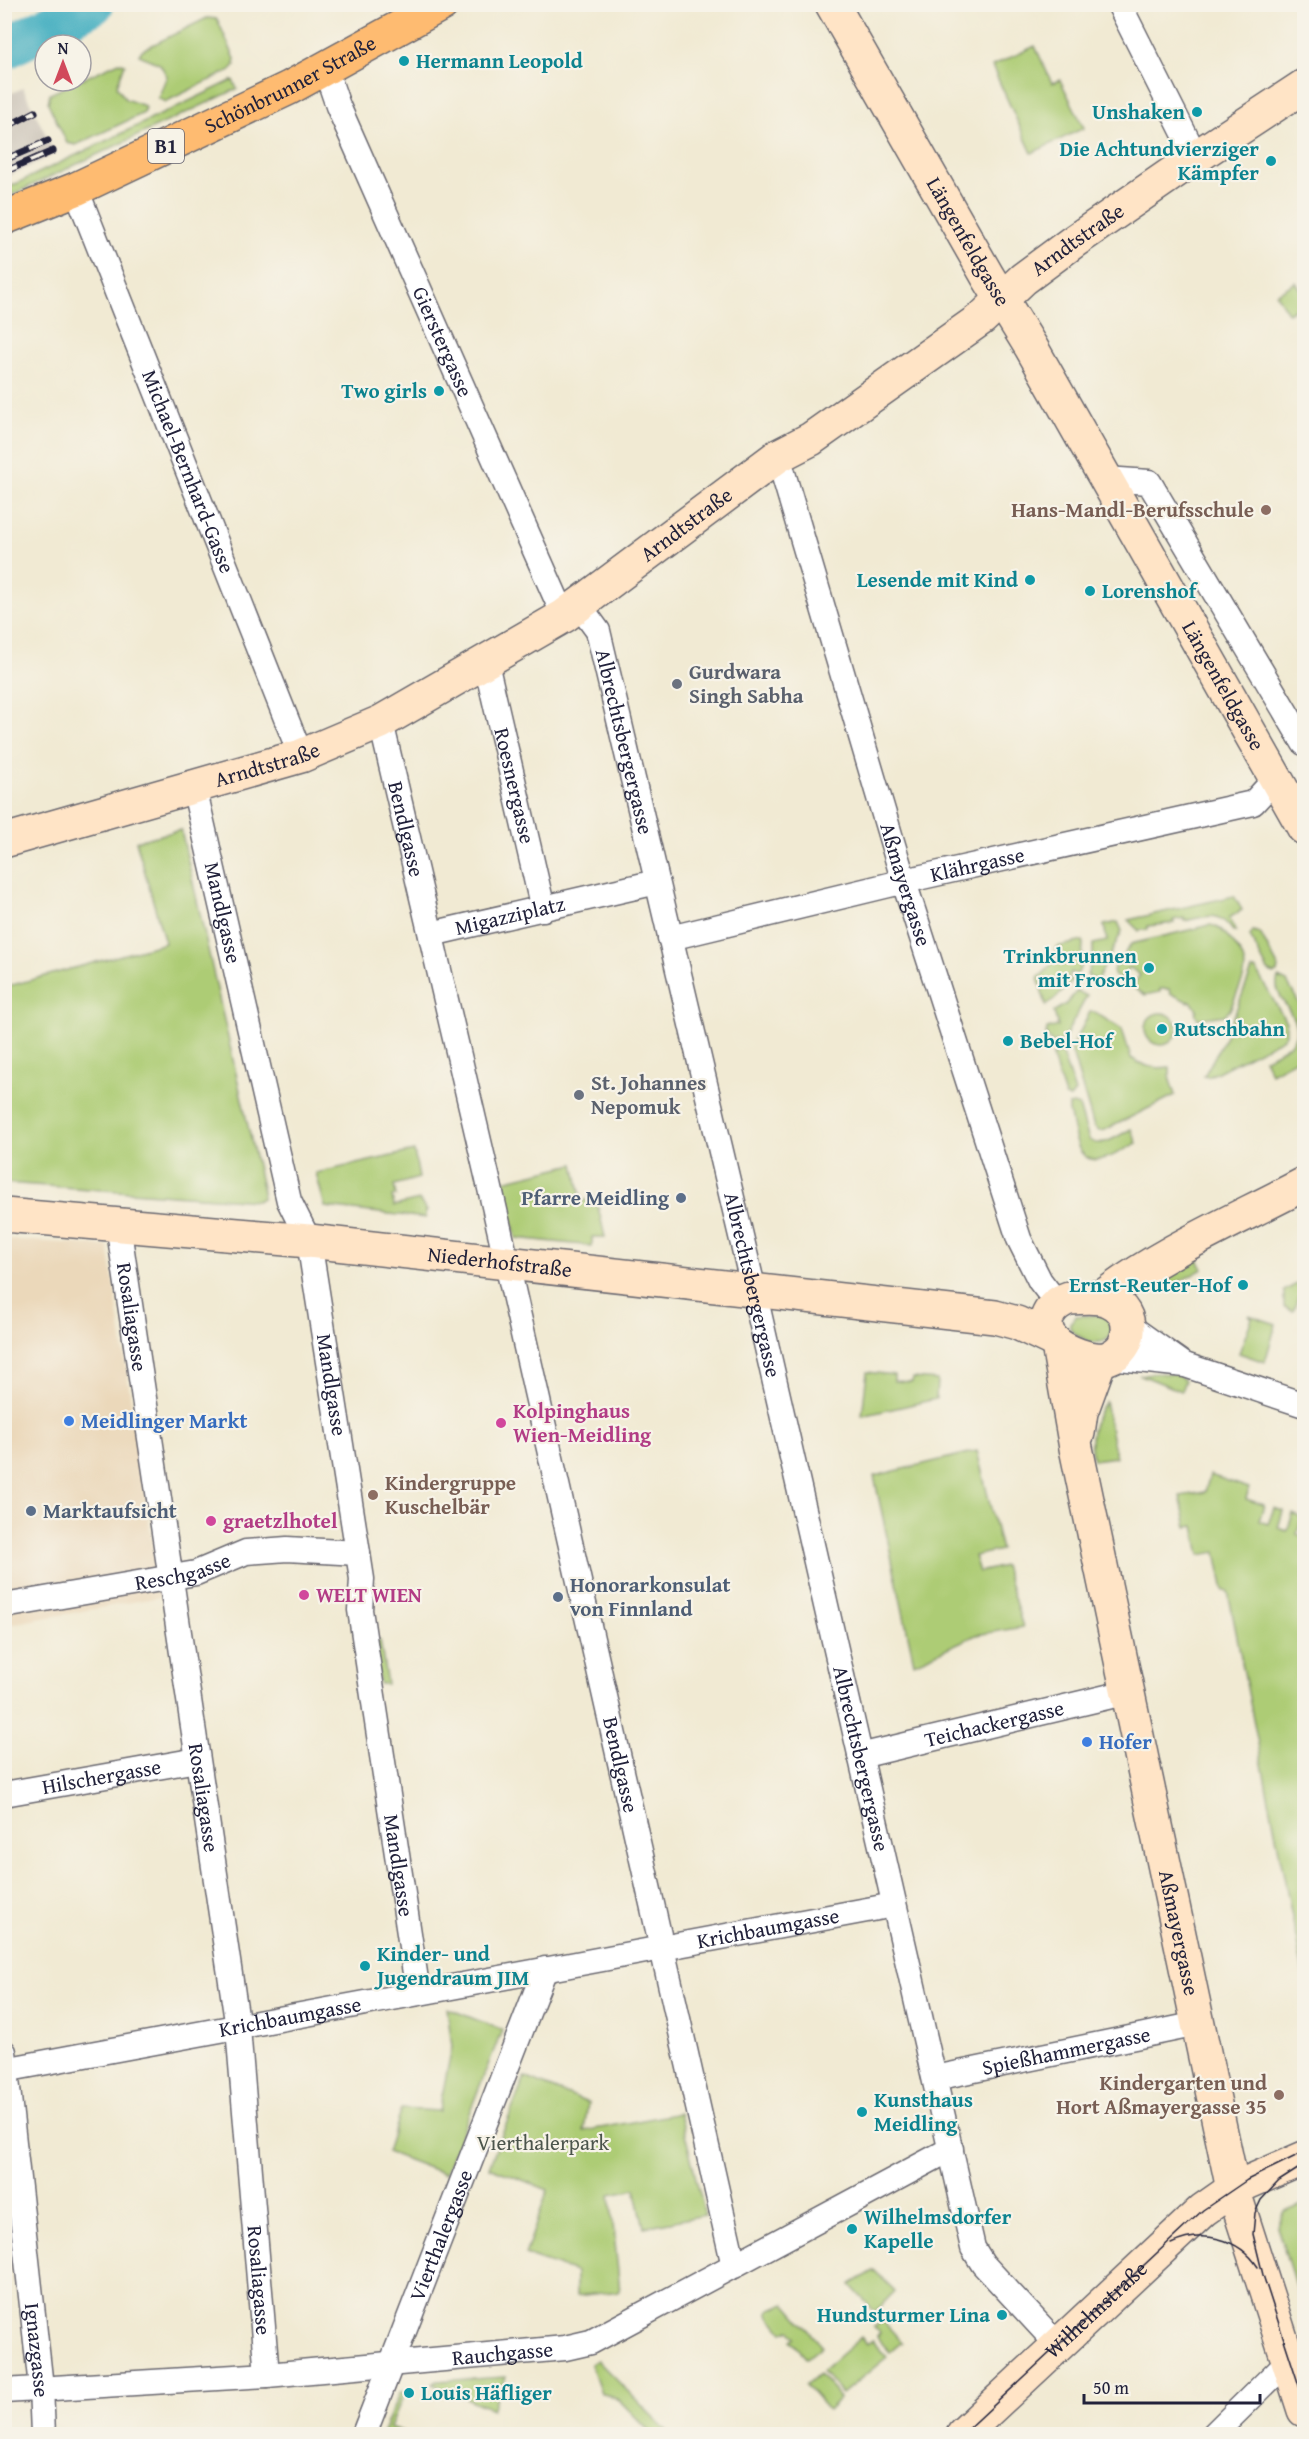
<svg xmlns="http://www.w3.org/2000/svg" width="1309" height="2439" font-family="'Gentium Book Plus',serif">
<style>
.built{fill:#ebd8ba}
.industrial{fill:#cbc3b8}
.green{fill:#adcc74;stroke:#687758;stroke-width:1.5}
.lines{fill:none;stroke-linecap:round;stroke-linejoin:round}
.river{stroke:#41adc0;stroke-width:42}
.street-casing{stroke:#6a6870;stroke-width:27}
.secondary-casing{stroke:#6a6870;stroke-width:36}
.primary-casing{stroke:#6a6870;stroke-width:36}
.street{stroke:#fff;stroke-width:24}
.secondary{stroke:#ffe4c6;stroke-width:33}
.primary{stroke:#febb71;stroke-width:33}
.tram{stroke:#22223b;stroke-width:1.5}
.rail-casing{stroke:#22223b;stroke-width:7}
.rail{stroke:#f7f3e8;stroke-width:4.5;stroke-dasharray:14;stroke-linecap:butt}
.culture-dot{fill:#0f9aa8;stroke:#f7f3e8;stroke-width:2}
.education-dot{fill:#8d6e63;stroke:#f7f3e8;stroke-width:2}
.worship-dot{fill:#6b7280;stroke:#f7f3e8;stroke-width:2}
.service-dot{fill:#5c6f8a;stroke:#f7f3e8;stroke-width:2}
.shop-dot{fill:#3f7fe0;stroke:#f7f3e8;stroke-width:2}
.hotel-dot{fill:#d1479c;stroke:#f7f3e8;stroke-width:2}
.labels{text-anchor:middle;stroke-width:4.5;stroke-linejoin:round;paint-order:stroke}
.shield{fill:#f7f3e8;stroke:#62616f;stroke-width:1.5}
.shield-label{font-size:20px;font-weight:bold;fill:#22223b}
.culture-label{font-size:21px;font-weight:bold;fill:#0d838f;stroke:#f7f3e8;text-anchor:start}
.street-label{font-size:21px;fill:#22223b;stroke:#f7f3e8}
.education-label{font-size:21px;font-weight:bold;fill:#785e54;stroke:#f7f3e8;text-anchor:end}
.worship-label{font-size:21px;font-weight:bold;fill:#5b616d;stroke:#f7f3e8;text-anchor:start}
.service-label{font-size:21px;font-weight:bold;fill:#4e5e75;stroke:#f7f3e8;text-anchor:start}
.hotel-label{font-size:21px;font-weight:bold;fill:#b23c85;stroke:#f7f3e8;text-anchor:start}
.shop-label{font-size:21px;font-weight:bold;fill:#366cbe;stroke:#f7f3e8;text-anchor:start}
.park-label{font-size:21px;fill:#4c554c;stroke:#f7f3e8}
</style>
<rect width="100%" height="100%" fill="#f7f3e8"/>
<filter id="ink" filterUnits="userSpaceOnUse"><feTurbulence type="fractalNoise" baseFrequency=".0167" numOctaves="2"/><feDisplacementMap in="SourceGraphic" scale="12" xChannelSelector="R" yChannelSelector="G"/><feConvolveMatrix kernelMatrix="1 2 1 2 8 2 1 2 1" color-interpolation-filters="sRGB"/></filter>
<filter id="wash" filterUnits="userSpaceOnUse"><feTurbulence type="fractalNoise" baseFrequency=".008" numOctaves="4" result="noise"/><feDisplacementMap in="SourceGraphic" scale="24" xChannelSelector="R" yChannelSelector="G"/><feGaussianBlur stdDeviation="1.35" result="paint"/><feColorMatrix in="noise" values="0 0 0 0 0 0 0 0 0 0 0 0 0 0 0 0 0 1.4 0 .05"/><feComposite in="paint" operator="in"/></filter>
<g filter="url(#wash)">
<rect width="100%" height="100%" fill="#f1ead3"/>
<path class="built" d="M4,1239l104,7 52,351 -155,28z"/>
<path class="industrial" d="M23,88l32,66 -50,24v-82z"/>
<path class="green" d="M207,18l10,1 18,40v6l-4,5 -66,32 -7,-4 9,-22 -7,-12 -21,-9 3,-5z
M1035,46l17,37 8,-3 24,48 -52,25 -40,-87z
M119,62l6,2 -8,22 8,13 20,7 -1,7 -68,32 -9,-2 -19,-40 2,-9z
M233,80l4,9 -232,109v-9z
M1296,282l8,14v7l-16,10 -12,-19z
M181,830l82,362 -1,6 -5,3 -252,-18v-196l160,-44 -29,-102z
M1234,896l8,14 -13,8 7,13h-3c-15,-21 -26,-15 -48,-10l-1,-3 -11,2 1,3 -26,3v3l-9,2 -11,-11z
M1118,922l4,9 -25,50 -10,-6 6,-17v-14l14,-3 -3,-16z
M1210,925c9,1 13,6 19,13 27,30 14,38 1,72l-5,5 -27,4 -3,-7 2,-2 -6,-9 -3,1 -18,-9 -1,-4h-9v3l-15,3 -16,-10 1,-2 4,1 6,-9 -11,-8 -7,11 5,3 -2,2 -11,-8 -1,-5 18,-26z
M1253,931l7,2 18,34 -1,6 -4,1 -5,-3 -18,-35z
M1083,941l-1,23 -5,11 -6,-3 -3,6 5,3 -19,19 -8,5 -8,-27c11,-9 17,-17 18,-31z
M1252,970h4l30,52v12l-4,5 -74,38 -4,-1 21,-38z
M1278,978l9,4 17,30v40l-7,7 -26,14 -7,-14c9,-5 21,-10 28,-17 17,-22 -23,-45 -14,-64z
M1077,991l10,5 -24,44 -11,3 -6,-8 1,-6 11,-3 -4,-14 12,-8z
M1090,1012h4l28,17 9,29c14,9 22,11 39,9v13l5,15 -70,35 -6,1 -5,-4 -23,-78z
M1145 1029a16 16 0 1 1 32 0a16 16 0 1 1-32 0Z
M1061,1051l14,41 -5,6 -5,-2 -13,-40z
M1073,1104l6,2 10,34c13,9 30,-5 42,-11l6,14c-15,7 -42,28 -56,9 -6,-7 -9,-31 -12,-40v-7z
M414,1151l5,27 -25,7 2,11h-4l2,10 25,-6 7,10v8l-101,-11 -9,-34z
M574,1164l8,37 14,-3 9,39h-13v9l-76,-8 -13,-57z
M1195,1254l8,15 -35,19h-5l14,-21z
M1304,1280v13l-5,2 -6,16 -9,-4v-16z
M1101,1315l5,2 6,10c-1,25 -32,15 -42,1v-5l6,-7z
M1249,1315l27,9 -11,38 -26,-9 13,-35z
M867,1372l27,3v6l18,1 1,-4 24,2 -1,19 -74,17z
M1152,1373c11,1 25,-1 33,7l-4,11 -40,-16z
M1105,1402l11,55 -23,3c-5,-22 -1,-39 12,-58z
M977,1451l24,99 -27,6 5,16 25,-6 19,61 -47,8 -62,28 -40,-187z
M1210,1475l39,13 -3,11 18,6 -5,16 9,3 6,-16 9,3 -5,17 9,3 6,-17 9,4 -5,16 7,3v441l-76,-387h-4l-8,-39 -16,3 -6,-29 -7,1 -7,-31 25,-4z
M380,1640l7,44h-7l-10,-43z
M447,2008l55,22 -57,144 -58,-22 14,-43 38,2 13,-64z
M525,2077l63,26 -4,28 96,-18 25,102 -61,12 -9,-38 -25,5 10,97 -44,5v-24l-51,-17 23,-65 -59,-23z
M1304,2204v109l-27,-86 8,-15z
M874,2270l21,21 -20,21 -25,-27z
M785,2303l37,43 -15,12 -16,-18 4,-3 -6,-8 -6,3 -14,-17v-5z
M883,2321l19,21 -12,10 -14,-15 3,-4 -5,-6z
M861,2337l5,7 6,-3 15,16 -45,37 -20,-23z
M597,2360l73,74h-18l-33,-34 -18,-7 -10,-29z
M819,2374l21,24 -12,12 -22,-25z
M506,2377l-14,32 -60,-25 5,-3z
M400,2392h5l-15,35 19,7h-27z"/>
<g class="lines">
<path class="river" d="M4,49l89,-45"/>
</g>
</g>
<g filter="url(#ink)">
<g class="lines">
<g class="street-casing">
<g id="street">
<path d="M1119,4l77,153"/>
<path id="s1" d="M325,68l13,38 226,510"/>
<path id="s2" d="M76,189l225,567"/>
<path id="s3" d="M778,456l126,426 115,357 21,42 17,22"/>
<path d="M1106,479l43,3 155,261"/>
<path id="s4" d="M579,605l19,26 156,660 219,957 10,16 75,81"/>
<path id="s5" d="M486,663l57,246"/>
<path id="s6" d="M381,722l108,462 245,1082"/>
<path id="s7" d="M194,787l95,414 20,40 49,312 4,26 -2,31 58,383"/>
<path id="s8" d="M431,934l226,-52"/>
<path id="s9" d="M670,938l252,-61 331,-74 23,-25"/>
<path id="s10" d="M118,1224l120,804 29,347"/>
<path d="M1128,1325l55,39"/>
<path d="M1110,1357l75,8 119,40"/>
<path id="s11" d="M4,1606l192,-33 50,-21 41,-3 71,4"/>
<path id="s12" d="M860,1756l268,-64"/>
<path id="s13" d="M4,1794l193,-34"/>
<path id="s14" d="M4,2052l37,335 2,47"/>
<path id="s15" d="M4,2070l890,-165"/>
<path id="s16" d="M935,2078l263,-54"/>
<path id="s17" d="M4,2391l263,-16 298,-27 26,-6 360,-193"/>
<path id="s18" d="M364,2434l181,-465"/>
<path d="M1214,2434l74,-73"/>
</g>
</g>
<g class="secondary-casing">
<g id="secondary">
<path id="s19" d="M832,4l156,273 43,70 273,481"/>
<path id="s20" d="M4,841l297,-85 80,-34 183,-106 214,-160 33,-17 171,-121 41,-39 50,-37 123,-85 108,-71"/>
<path id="s21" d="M4,1215l305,26 686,76 22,6 36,17"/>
<path d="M1069,1298c13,0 29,-3 41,3 26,11 23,48 -2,57 -14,5 -46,-7 -55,-18 -16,-17 -2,-36 16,-42z"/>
<path d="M1101,1298c62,-47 135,-78 203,-114"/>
<path id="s22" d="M1058,1345l18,103 157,741 71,221"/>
<path d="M1078,1433l3,-21 19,-52"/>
<path d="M963,2434l240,-224 30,-21 71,-31"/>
</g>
</g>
<g class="primary-casing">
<g id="primary">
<path id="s23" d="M4,218l72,-29 213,-101 153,-84"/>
</g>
</g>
<use href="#street" class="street"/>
<use href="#secondary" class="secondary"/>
<use href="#primary" class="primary"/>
<g class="tram">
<path d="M1304,2165l-25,16 -18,19 -6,13 -2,21 10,41 41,126"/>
<path d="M1171,2244c31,-15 68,-6 87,23"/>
<path id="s24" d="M963,2434l240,-224 44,-30 57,-28"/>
</g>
<g class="rail-casing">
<path id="rail" d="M4,128l31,-16
M4,160l44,-19
M4,172l49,-21"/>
</g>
<use href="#rail" class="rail"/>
</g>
</g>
<g class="culture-dot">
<circle cx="404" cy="61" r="6"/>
<circle cx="1197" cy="112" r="6"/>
<circle cx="1271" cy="161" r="6"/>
<circle cx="439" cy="391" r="6"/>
<circle cx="1030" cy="580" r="6"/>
<circle cx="1090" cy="591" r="6"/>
<circle cx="1149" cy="968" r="6"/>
<circle cx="1162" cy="1029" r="6"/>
<circle cx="1008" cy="1041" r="6"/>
<circle cx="1243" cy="1285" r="6"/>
<circle cx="365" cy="1966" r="6"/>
<circle cx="862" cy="2112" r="6"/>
<circle cx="852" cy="2229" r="6"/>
<circle cx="1002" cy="2315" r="6"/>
<circle cx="409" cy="2393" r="6"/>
</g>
<g class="education-dot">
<circle cx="1266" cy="510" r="6"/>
<circle cx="373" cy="1495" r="6"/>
<circle cx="1279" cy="2095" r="6"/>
</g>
<g class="worship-dot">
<circle cx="677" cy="684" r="6"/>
<circle cx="579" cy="1095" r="6"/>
</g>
<g class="service-dot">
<circle cx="681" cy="1198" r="6"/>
<circle cx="31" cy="1511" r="6"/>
<circle cx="558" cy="1597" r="6"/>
</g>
<g class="shop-dot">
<circle cx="69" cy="1421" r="6"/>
<circle cx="1087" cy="1742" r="6"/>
</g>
<g class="hotel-dot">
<circle cx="501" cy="1423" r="6"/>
<circle cx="211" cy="1521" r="6"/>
<circle cx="304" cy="1595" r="6"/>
</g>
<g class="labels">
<rect class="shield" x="148" y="129" width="36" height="34" rx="4.5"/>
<g class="shield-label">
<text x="166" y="153">B1</text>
</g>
<g class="culture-label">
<text x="416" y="68">Hermann Leopold</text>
<text x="1185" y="119" text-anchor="end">Unshaken</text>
<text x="1259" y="156" text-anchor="end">Die Achtundvierziger<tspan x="1259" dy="24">Kämpfer</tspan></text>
<text x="427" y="398" text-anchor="end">Two girls</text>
<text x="1018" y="587" text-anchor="end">Lesende mit Kind</text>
<text x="1102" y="598">Lorenshof</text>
<text x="1137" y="963" text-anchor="end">Trinkbrunnen<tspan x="1137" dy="24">mit Frosch</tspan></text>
<text x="1174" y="1036">Rutschbahn</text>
<text x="1020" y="1048">Bebel-Hof</text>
<text x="1231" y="1292" text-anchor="end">Ernst-Reuter-Hof</text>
<text x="377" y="1961">Kinder- und<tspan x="377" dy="24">Jugendraum JIM</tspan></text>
<text x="874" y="2107">Kunsthaus<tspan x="874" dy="24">Meidling</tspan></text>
<text x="864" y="2224">Wilhelmsdorfer<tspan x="864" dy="24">Kapelle</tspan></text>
<text x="990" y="2322" text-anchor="end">Hundsturmer Lina</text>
<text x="421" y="2400">Louis Häfliger</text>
</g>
<g class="street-label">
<text dy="7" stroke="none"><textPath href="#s23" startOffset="316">Schönbrunner Straße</textPath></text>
<text dy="7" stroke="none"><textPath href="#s20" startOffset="1245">Arndtstraße</textPath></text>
<text dy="7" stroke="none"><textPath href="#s19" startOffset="274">Längenfeldgasse</textPath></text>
<text dy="7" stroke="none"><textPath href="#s1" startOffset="298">Gierstergasse</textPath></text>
<text dy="7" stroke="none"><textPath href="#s2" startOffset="304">Michael-Bernhard-Gasse</textPath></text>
<text dy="7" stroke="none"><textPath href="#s20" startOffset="760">Arndtstraße</textPath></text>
<text dy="7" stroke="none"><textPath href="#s19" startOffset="786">Längenfeldgasse</textPath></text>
<text dy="7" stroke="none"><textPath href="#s4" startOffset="146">Albrechtsbergergasse</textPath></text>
<text dy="7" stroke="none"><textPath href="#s20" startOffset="274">Arndtstraße</textPath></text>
<text dy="7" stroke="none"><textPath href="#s5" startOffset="126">Roesnergasse</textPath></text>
<text dy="7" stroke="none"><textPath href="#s6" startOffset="110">Bendlgasse</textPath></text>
<text dy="7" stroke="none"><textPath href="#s9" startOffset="316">Klährgasse</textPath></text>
<text dy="7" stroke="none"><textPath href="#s3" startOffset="447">Aßmayergasse</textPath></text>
<text dy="7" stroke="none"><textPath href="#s7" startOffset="129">Mandlgasse</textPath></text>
<text dy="7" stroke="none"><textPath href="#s8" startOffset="81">Migazziplatz</textPath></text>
<text dy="7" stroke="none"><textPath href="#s21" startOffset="498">Niederhofstraße</textPath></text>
<text dy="7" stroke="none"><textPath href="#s4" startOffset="704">Albrechtsbergergasse</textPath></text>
<text dy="7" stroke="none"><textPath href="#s10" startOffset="94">Rosaliagasse</textPath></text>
<text dy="7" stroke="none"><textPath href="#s7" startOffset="615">Mandlgasse</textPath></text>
<text dy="7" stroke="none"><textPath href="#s11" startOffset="182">Reschgasse</textPath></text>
<text dy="7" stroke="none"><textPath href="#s12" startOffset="138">Teichackergasse</textPath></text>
<text dy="7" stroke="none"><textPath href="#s4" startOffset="1190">Albrechtsbergergasse</textPath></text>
<text dy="7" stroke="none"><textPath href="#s6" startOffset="1070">Bendlgasse</textPath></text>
<text dy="7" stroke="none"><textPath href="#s13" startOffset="99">Hilschergasse</textPath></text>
<text dy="7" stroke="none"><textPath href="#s10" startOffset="580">Rosaliagasse</textPath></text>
<text dy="7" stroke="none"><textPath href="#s7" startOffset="1101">Mandlgasse</textPath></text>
<text dy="7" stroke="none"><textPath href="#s15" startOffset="777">Krichbaumgasse</textPath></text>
<text dy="7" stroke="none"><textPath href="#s22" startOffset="600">Aßmayergasse</textPath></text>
<text dy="7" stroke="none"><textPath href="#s15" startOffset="291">Krichbaumgasse</textPath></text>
<text dy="7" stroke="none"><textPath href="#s16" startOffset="134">Spießhammergasse</textPath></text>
<text dy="7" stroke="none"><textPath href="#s18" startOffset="213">Vierthalergasse</textPath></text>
<text dy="7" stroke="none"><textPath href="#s10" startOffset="1066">Rosaliagasse</textPath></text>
<text dy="7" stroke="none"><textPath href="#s24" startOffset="182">Wilhelmstraße</textPath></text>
<text dy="7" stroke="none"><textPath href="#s14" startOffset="300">Ignazgasse</textPath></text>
<text dy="7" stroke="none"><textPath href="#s17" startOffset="500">Rauchgasse</textPath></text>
</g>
<g class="education-label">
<text x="1254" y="517">Hans-Mandl-Berufsschule</text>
<text x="385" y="1490" text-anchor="start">Kindergruppe<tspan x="385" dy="24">Kuschelbär</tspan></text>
<text x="1267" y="2090">Kindergarten und<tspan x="1267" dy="24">Hort Aßmayergasse 35</tspan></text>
</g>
<g class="worship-label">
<text x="689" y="679">Gurdwara<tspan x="689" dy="24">Singh Sabha</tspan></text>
<text x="591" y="1090">St. Johannes<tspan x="591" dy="24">Nepomuk</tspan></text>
</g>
<g class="service-label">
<text x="669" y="1205" text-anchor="end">Pfarre Meidling</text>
<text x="43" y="1518">Marktaufsicht</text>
<text x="570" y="1592">Honorarkonsulat<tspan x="570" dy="24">von Finnland</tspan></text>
</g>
<g class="hotel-label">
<text x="513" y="1418">Kolpinghaus<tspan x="513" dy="24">Wien-Meidling</tspan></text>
<text x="223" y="1528">graetzlhotel</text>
<text x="316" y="1602">WELT WIEN</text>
</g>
<g class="shop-label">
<text x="81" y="1428">Meidlinger Markt</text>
<text x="1099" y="1749">Hofer</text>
</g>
<g class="park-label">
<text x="543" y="2150">Vierthalerpark</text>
</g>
</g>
<rect width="1309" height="2439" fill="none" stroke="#f7f3e8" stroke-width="24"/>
<g transform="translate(63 63)"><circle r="28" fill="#f7f3e8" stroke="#a29fa3" stroke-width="1.5"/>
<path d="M0-4.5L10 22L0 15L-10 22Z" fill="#d1495b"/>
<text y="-9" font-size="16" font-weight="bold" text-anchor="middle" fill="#22223b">N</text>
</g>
<path d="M1084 2394v9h176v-9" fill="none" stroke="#22223b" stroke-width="3"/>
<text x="1093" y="2394" font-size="18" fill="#22223b" stroke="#f7f3e8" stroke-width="4.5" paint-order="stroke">50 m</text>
</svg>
